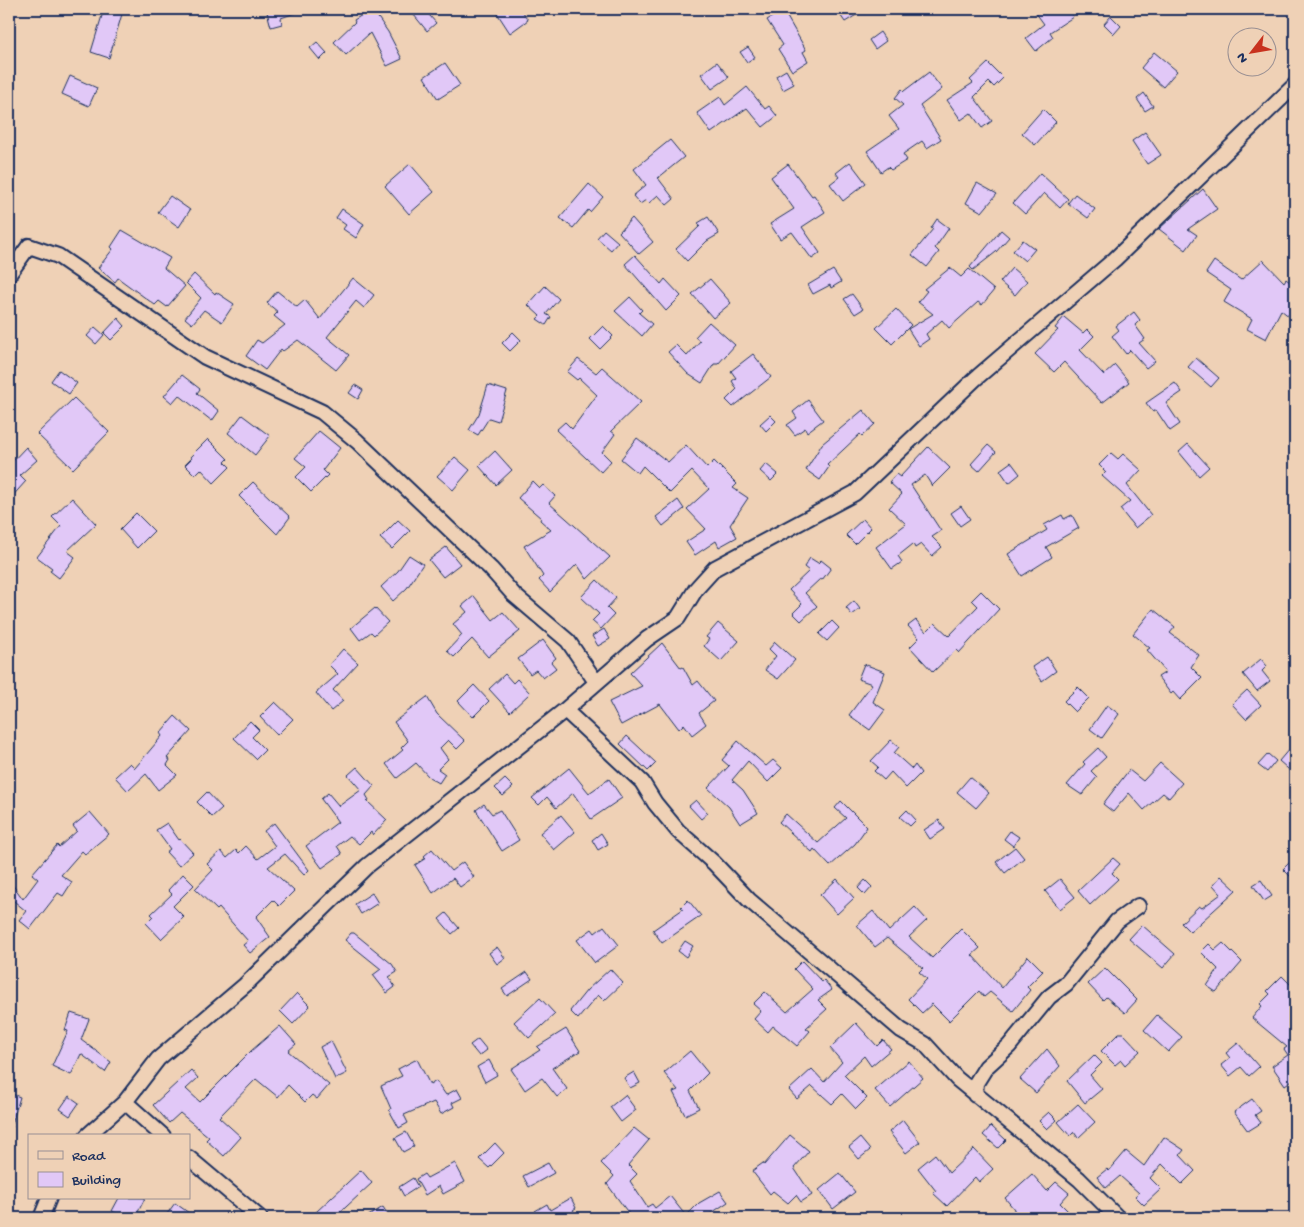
<svg xmlns="http://www.w3.org/2000/svg" width="1304" height="1227" font-family="'Gochi Hand',sans-serif">
<style>
.building{fill:#e1c8f7;stroke:#1b2f5e}
.lines{fill:none;stroke-linecap:round;stroke-linejoin:round}
.minor-casing{stroke:#1b2f5e;stroke-width:18}
.minor{stroke:#efd1b6;stroke-width:14}
</style>
<rect width="100%" height="100%" fill="#efd1b6"/>
<filter id="ink" filterUnits="userSpaceOnUse"><feTurbulence type="fractalNoise" baseFrequency=".02" numOctaves="2"/><feDisplacementMap in="SourceGraphic" scale="10" xChannelSelector="R" yChannelSelector="G"/><feConvolveMatrix kernelMatrix="1 2 1 2 8 2 1 2 1" color-interpolation-filters="sRGB"/></filter>
<g filter="url(#ink)">
<path class="building" d="M104,9l18,5 -13,44 -18,-6z
M279,9h24v1l-22,8 1,6 -11,3 -4,-15z
M372,9l16,23 14,27 -15,7 -17,-33 -24,22 -12,-13 21,-20 -1,-2z
M409,9h15l12,14 -9,8z
M503,9h18l7,11 -18,13 -13,-20z
M836,9h30l-21,13z
M1033,9h35l5,8 -23,15 3,5 -17,14 -10,-13 18,-14z
M783,10l23,40 -3,2 5,9 -16,10 -14,-22 5,-4 -16,-25z
M1111,16l10,10 -7,8 -10,-10z
M880,32l6,9 -11,8 -6,-9z
M317,42l10,11 -7,7 -10,-12z
M748,47l7,10 -8,5 -7,-10z
M1154,52l23,19 -14,16 -22,-19z
M717,62l12,15 -17,12 -11,-15z
M445,63l15,22 -22,14 -14,-22z
M988,63l15,15 -9,9 -5,-5 -15,15 18,24 -10,7 -11,-15 -10,7 -14,-20 26,-17 -3,-3z
M786,70l8,14 -11,6 -7,-14z
M929,72l13,17 -22,17 21,33 -14,9 -5,-7 -19,13 4,6 -16,10 -3,-3 -7,5 -14,-21 32,-22 -10,-13 14,-11 -8,-7 7,-9 2,2z
M70,76l27,12 -8,18 -27,-12z
M747,87l18,22 4,-3 8,10 -14,11 -16,-19 -36,25 -14,-20 23,-16 5,8z
M1144,93l9,13 -8,5 -8,-12z
M1043,109l13,13 -21,23 -13,-12z
M1145,132l16,23 -14,9 -15,-23z
M670,140l14,17 -26,21 16,21 -7,6 -9,-10 -9,8 -3,-3 -6,4 -7,-8 13,-11 -12,-16z
M850,162l16,21 -23,18 -13,-17 9,-7 -3,-4z
M410,164l24,28 -25,22 -24,-28z
M788,164l24,32 2,-1 11,17 -23,15 18,26 -8,6 -20,-27 -12,7 -10,-15 24,-15 -23,-32z
M1040,173l28,26 -8,9 -16,-15 -19,21 -12,-11z
M977,183l20,11 -15,18 -16,-9z
M589,184l14,13 -13,15 -2,-2 -15,18 -13,-10z
M1203,189l14,20 -29,20 9,6 -11,15 -27,-21z
M1075,194l20,15 -7,9 -20,-15z
M170,196l20,14 -11,17 -21,-15z
M342,209l22,15 -8,14 -13,-9 3,-4 -10,-7z
M708,217l11,17 -12,7 -20,20 -11,-12 24,-23 -2,-3z
M632,218l21,24 -14,12 -20,-22z
M937,219l12,9 -14,20 4,4 -12,15 -15,-12 21,-26 -2,-1z
M122,230l48,28 -6,10 21,18 -18,21 -8,-6 -4,4 -37,-27 -3,4 -17,-14 15,-19 -2,-2z
M604,230l14,12 -7,8 -14,-12z
M1001,230l8,7 -13,15 -23,18 -3,-3z
M1023,240l12,9 -10,12 -12,-10z
M635,255l26,29 4,-5 16,17 -15,15 -41,-47z
M1263,260l21,22 2,-3 9,7v35l-14,-11 -15,29 -19,-10 5,-10 -28,-17 7,-12 -25,-17 8,-12 27,19z
M950,268l11,9 8,-8 25,21 -12,15 -4,-3 -29,26 -7,-8 -16,14 3,5 -10,7 -11,-17 25,-15 -15,-12 9,-11 -3,-2z
M1012,268l15,13 -12,14 -15,-13z
M833,270l8,12 -10,6 -1,-3 -17,9 -5,-9z
M194,274l21,20 1,-2 18,12 -12,18 -18,-12 -12,14 -7,-6 16,-20 -15,-15z
M353,278l21,17 -10,13 -8,-7 -29,36 22,18 -13,15 -38,-30 -15,11 -2,-2 -16,21 -19,-14 11,-16 5,3 23,-18 -11,-9 4,-4 -11,-9 10,-12 20,16 8,-7 15,19z
M710,279l21,24 -18,15 -21,-24z
M545,286l14,13 -13,15 5,3 -5,8 -9,-6 3,-3 -12,-11z
M852,294l11,15 -8,5 -11,-15z
M630,297l12,13 -3,3 13,11 -10,12 -27,-25z
M896,309l15,16 -19,19 -16,-16z
M1134,312l6,8 -5,5 10,14 -6,4 16,18 -9,7 -16,-18 -4,4 -14,-18 7,-6 -3,-4z
M1064,317l19,16 4,-4 7,7 -14,14 24,25 11,-10 14,17 -27,21 -38,-41 -10,10 -19,-18 23,-24 -3,-2z
M118,318l7,8 -14,14 -7,-7z
M709,322l26,23 -17,19h-4l-12,19 -14,-9 -20,-22 8,-7 11,11 13,-15 -5,-4z
M603,326l10,10 -13,13 -10,-10z
M95,327l9,8 -8,9 -9,-8z
M513,332l8,8 -11,11 -8,-8z
M753,354l18,23 -38,30 -7,-7 11,-11 -5,-8 4,-3 -5,-7z
M1196,358l23,20 -8,9 -23,-20z
M578,359l18,14 6,-6 39,35 -30,29 4,3 -13,18 9,9 -10,11 -45,-42 9,-8 7,7 25,-34 -18,-17 -2,2 -10,-8z
M59,370l18,13 -8,11 -18,-13z
M182,375l18,14 -3,4 22,18 -7,10 -33,-26 -7,8 -8,-7z
M1175,383l7,9 -16,11 14,21 -10,7 -14,-21 -3,2 -7,-9z
M355,385l8,5 -5,9 -9,-6z
M488,385l19,6 -9,30 -9,-3 -11,17 -9,-5 10,-16z
M74,398l35,34 -36,37 -36,-35z
M808,400l15,20 -16,12 -2,-4 -10,7 -8,-10 10,-7 -4,-6z
M863,410l12,14 -13,12 -2,-2 -33,31 2,2 -9,13 -14,-10 16,-26z
M242,415l28,21 -15,19 -27,-22z
M770,415l6,6 -10,10 -6,-7z
M319,431l21,17 -17,22 5,5 -17,17 -15,-15 10,-10 -11,-9z
M637,438l31,24 18,-17 21,23 7,-7 23,23 -4,4 15,10 -18,27 7,12 -18,10 -3,-6 -21,14 -9,-13 20,-13 -19,-20 22,-20 -17,-18 -22,22 -27,-27 -5,7 -17,-14z
M208,439l20,20 -3,3 5,5 -16,16 -13,-14 -6,6 -10,-10 7,-7 -2,-1z
M1188,444l21,23 -10,9 -20,-24z
M988,445l8,7 -17,19 -8,-7z
M26,447l11,13 -17,15 6,6 -17,19v-35z
M928,447l22,21 -18,18 -7,-11 -14,10 30,46 -9,6 10,10 -10,9 -11,-12 -6,4 -2,-4 -15,12 4,6 -10,7 -16,-22 30,-23 -17,-16 13,-14 -13,-12 7,-8 4,3z
M495,451l17,19 -16,15 -17,-19z
M1111,453l7,6 5,-5 18,16 -14,15 24,30 -16,13 -15,-19 10,-8 -28,-25 4,-4 -7,-7z
M455,457l15,13 -17,20 -16,-14z
M1011,462l9,12 -11,9 -9,-13z
M766,464l12,10 -7,7 -11,-10z
M533,481l7,7 3,-3 12,11 -6,7 61,54 -23,22 -10,-15 -27,28 -11,-12 4,-4 -19,-30 27,-16 -11,-10 1,-2 -23,-20z
M253,482l37,35 -13,17 -38,-38z
M72,498l24,26 -29,27 8,6 -16,21 -9,-7 2,-3 -15,-11 24,-31 -9,-9z
M678,500l6,9 -21,17 -7,-9z
M961,506l9,13 -10,7 -9,-13z
M136,513l18,18 -17,17 -17,-19z
M1062,515l2,4 8,-4 7,13 -33,19 6,10 -30,19 -14,-22 39,-24 -3,-5z
M863,519l8,9 -16,16 -9,-9z
M398,520l12,11 -18,18 -12,-11z
M446,547l14,17 -17,13 -14,-17z
M409,555l14,9 -16,24 -14,13 -12,-14 17,-16z
M810,558l8,5 3,-3 10,8 -9,12 -2,-1 -15,14 12,13 -16,15 -8,-8 9,-9 -13,-14 20,-19 -5,-4z
M597,580l19,18 -9,10 7,7 -13,14 -9,-8 7,-7 -18,-17z
M981,591l18,18 -40,44 -3,-3 -23,22 -23,-25 9,-9 -11,-12 8,-6 10,12 9,-9 14,13 29,-30 -6,-6z
M474,596l19,24 10,-8 17,19 -32,26 -16,-18 -18,18 -7,-6 15,-16 -9,-11 14,-12 -5,-6z
M854,601l6,8 -8,6 -6,-7z
M375,608l13,14 -14,13 -3,-3 -11,8 -9,-12z
M1153,609l22,18 -5,6 29,22 -8,12 11,11 -22,22 -7,-8 -2,2 -13,-17 8,-5 -19,-22 3,-2 -17,-14z
M832,621l7,7 -12,13 -8,-7z
M718,623l21,18 -18,20 -17,-15 5,-7 -3,-2z
M604,629l6,10 -12,7 -6,-10z
M543,640l13,18 -5,4 5,6 -13,10 -7,-8 -6,4 -12,-15z
M775,642l20,18 -17,19 -13,-9 11,-14 -7,-7z
M662,643l19,25 2,-1 10,18 5,-4 16,20 -15,12 7,11 -14,11 -8,-11 -5,5 -19,-25 -39,21 -12,-23 33,-16 -12,-13z
M343,649l15,14 -25,27 10,11 -12,10 -15,-18 22,-19 -9,-9z
M1047,657l9,14 -14,10 -10,-14z
M1261,659l6,7 -5,5 8,10 -13,10 -14,-17z
M864,664l21,8 -12,30 12,8 -15,20 -21,-15 23,-31 -14,-5z
M505,674l8,9 4,-4 13,14 -20,19 -21,-23z
M474,685l15,16 -16,16 -15,-16z
M1078,687l11,11 -14,14 -11,-11z
M1247,690l14,15 -15,14 -14,-15z
M427,697l10,17 28,27 -8,8 -9,-9 -8,8 8,11 -10,10 7,5 -6,9 -10,-6 -13,-14 -19,15 -11,-14 17,-14 -2,-2 7,-7 -14,-19z
M275,702l18,17 -16,16 -17,-18z
M1107,705l12,9 -17,24 -12,-9z
M175,716l16,15 -24,27 3,2 -3,5 10,10 -19,15 -12,-16 -18,17 -13,-14 15,-14 5,5 27,-32 -2,-3z
M250,721l9,9 -7,7 13,13 -9,9 -22,-21z
M627,736l29,27 -8,8 -28,-27z
M891,740l8,7 -5,6 18,16 3,-4 6,8 -15,15 -15,-16 -7,8 -10,-9 4,-4 -7,-6z
M738,741l28,25 7,-6 9,8 -14,14 -20,-21 -16,19 11,10 15,23 -18,11 -11,-17 -21,-19 21,-22 -7,-6z
M1295,742v33l-16,-14z
M1098,748l8,9 -15,14 6,6 -15,18 -15,-10 18,-21 -2,-2z
M1268,754l8,7 -9,11 -9,-7z
M1160,763l22,20 -13,15 -6,-5 -19,17 -15,-17 -16,19 -10,-8 26,-34 14,11z
M357,767l17,19 -8,9 3,5 -2,1 20,19 -14,15 -2,-3 -12,12 -9,-8 -13,10 5,8 -20,14 -16,-22 32,-24 -17,-23 7,-6 11,13 22,-16 -13,-15z
M569,768l20,25 20,-14 13,19 -31,21 -18,-26 -17,15 -9,-11 -8,8 -7,-7z
M970,777l19,16 -13,15 -19,-16z
M505,779l8,8 -10,9 -8,-8z
M207,792l15,16 -10,9 -15,-15z
M696,800l12,13 -7,6 -12,-13z
M841,801l26,26 -12,17 -25,22 -16,-17 -2,3 -33,-30 7,-8 32,29 28,-25 -11,-10z
M484,804l8,10 8,-4 19,30 -17,11 -26,-41z
M907,810l9,10 -6,6 -10,-9z
M90,812l19,22 -24,20 -3,-3 -21,24 11,7 -9,14 -5,-3 -28,36 -11,-9 7,-9 -17,-14v-17l14,19 15,-20 -6,-5 25,-29 2,2 18,-16 -4,-5z
M561,815l14,17 -21,18 -14,-17z
M939,820l6,9 -15,10 -6,-9z
M167,823l12,17 1,-1 13,14 -14,13 -13,-14 4,-3 -14,-19z
M274,823l35,47 -5,5 -19,-21 -17,13 26,24 -15,15 -6,-6 -17,17 14,20 -20,16 -7,-8 5,-4 -29,-33 -2,2 -22,-21 18,-19 -6,-6 14,-13 6,7 9,-8 3,3 7,-7 12,13 17,-13 -11,-15z
M1010,831l9,6 -6,9 -9,-7z
M601,833l7,11 -10,6 -6,-10z
M1015,847l9,11 -19,15 -9,-11z
M432,849l19,22 12,-9 11,15 -14,10 -7,-9 -20,15 -18,-28 11,-7 -2,-2z
M1295,857v24l-12,-12z
M1113,858l7,6 -8,9 6,6 -28,26 -12,-14z
M183,874l11,11 -21,21 11,11 -23,22 -15,-16 7,-7 -2,-2 21,-20 -4,-4z
M1221,876l15,14 -46,42 -9,-9 18,-17 3,2 19,-14 -8,-9z
M837,879l17,19 -17,16 -17,-19z
M1060,879l15,18 -15,12 -15,-18z
M865,880l7,7 -7,8 -7,-7z
M1261,880l11,16 -8,5 -11,-16z
M372,893l6,10 -17,11 -6,-10z
M688,900l13,16 -39,27 -9,-13 30,-21 -2,-2z
M915,907l12,13 -18,17 23,21 29,-29 19,19 -8,7 30,33 26,-32 15,15 -16,16 3,3 -17,21 -23,-19 -6,5 -5,-6 -30,30 -17,-17 -10,9 -14,-14 19,-20 -8,-7 4,-4 -36,-30 -12,9 -18,-22 16,-14 16,20z
M446,913l13,15 -7,6 -13,-15z
M1142,925l33,29 -12,14 -34,-29z
M604,926l15,19 -24,18 -18,-23 15,-11 3,4z
M351,933h3l38,31 5,8 -8,5 6,10 -8,6 -14,-18 8,-6 -36,-29z
M685,941l8,5 -7,11 -8,-6z
M1223,943l19,19 -26,30 -9,-6 11,-17 -17,-17 8,-8 6,6z
M497,947l8,11 -8,6 -8,-11z
M802,961l20,21 2,-2 8,10 -14,10 9,9 -21,19 4,3 -13,15 -24,-20 -5,6 -14,-13 7,-8 -8,-7 12,-12 22,20 26,-23 -19,-20z
M1105,968l32,32 -12,13 -19,-16 -3,3 -15,-16z
M610,969l13,14 -19,18 -6,-6 -20,24 -8,-8 17,-21z
M527,972l5,7 -25,17 -5,-7z
M1282,976l13,13v89l-10,7 -13,-19 16,-11 -4,-6 3,-2 -35,-29 10,-12 -2,-2 10,-10 -3,-3z
M297,993l13,13 -17,18 -13,-13z
M540,998l15,16 -26,24 -15,-16z
M71,1013l18,6 -8,21 30,22 -6,10 -24,-18 -10,21 -19,-9 16,-35 -3,-1z
M1157,1015l25,22 -14,15 -24,-22z
M856,1023l21,23 6,-6 8,9 -20,17 -7,-10 -20,19 23,23 -11,11 -14,-15 -10,10 -20,-18 -15,13 -8,-9 23,-21 12,13 18,-20 -12,-14z
M280,1026l16,18 -8,7 41,34 -12,14 -5,-4 -7,7 -17,-17 -10,12 -22,-18 -37,38 22,20 -17,19 -18,-16 3,-3 -29,-24 -11,10 -16,-18 38,-35 7,8 -12,11 14,13 51,-51z
M566,1029l14,22 -28,17 15,21 -10,8 -15,-19 -17,12 -14,-21 29,-19 -3,-3z
M1119,1033h4l17,18 -15,14 -4,-5 -6,5 -14,-14z
M478,1039l9,11 -8,6 -9,-11z
M331,1041l16,32 -12,6 -15,-32z
M1238,1043l21,24 -10,9 -8,-9 -11,9 -9,-11 9,-7 -4,-5z
M1047,1049l13,17 -24,27 -16,-14z
M690,1051l18,22 -18,18 9,17 -14,7 -12,-23 5,-2 -14,-17z
M1094,1055l8,8 -12,12 12,14 -17,14 -18,-22z
M417,1059l13,26 6,-4 10,14 11,-6 5,9 -10,5 2,4 -13,7 -7,-12 -30,13 4,8 -9,5 -10,-18 2,-1 -10,-23 21,-10 -4,-7z
M489,1060l8,15 -12,7 -8,-15z
M909,1061l14,17 -33,29 -15,-17z
M634,1072l6,11 -10,5 -6,-10z
M9,1093l11,4 -9,30 -2,-1z
M625,1095l11,15 -15,12 -11,-15z
M69,1096l10,7 -9,13 -10,-7z
M1252,1099l9,12 -6,4 6,8 -13,8 -14,-19z
M1078,1104l17,18 -17,16 -4,-6 -4,4 -12,-14z
M1049,1112l8,8 -10,9 -8,-8z
M903,1120l17,22 -14,11 -17,-21z
M991,1126l15,14 -8,8 -15,-13z
M634,1128l15,12 -21,25 9,9 -7,7 17,26 5,-3 3,4 15,-12 16,20 13,-13 21,-12 8,11 -18,12 3,4h-81l-25,-34 7,-8 -13,-13z
M406,1132l8,14 -11,6 -8,-14z
M790,1135l19,16 -15,17 18,27 -11,7 -5,-7 -8,8 -15,-12 -3,3 -18,-23 11,-8 1,2z
M1164,1137l20,13 -4,5 15,16 -13,13 -20,-20 -12,14 11,11 -17,16 -9,-9 4,-3 -19,-17 -14,12 -9,-11 10,-8 2,2 17,-20 18,15z
M860,1138l10,12 -11,9 -10,-12z
M495,1143l9,10 -15,15 -10,-9z
M974,1149l19,20 -14,13 -4,-5 -28,29 -14,-13 3,-2 -18,-23 17,-14 14,19z
M455,1163l10,19 -22,12 -4,-8 -14,9 -9,-16 8,-5 3,4z
M548,1163l6,10 -25,14 -6,-11z
M361,1170l11,13 -38,35h-13l-5,-6z
M840,1173l15,19 -22,17 -14,-19z
M1032,1174l15,17 9,-9 13,11 -9,10 8,8 -6,7h-7l-5,-4 -4,4h-40l8,-6v-3l-9,-11z
M413,1178l5,9 -14,9 -5,-9z
M119,1198h26l-10,20h-19l2,-4 -6,-3z
M571,1198l5,10 -3,2 5,8h-43l3,-1 -3,-6 12,-7 3,6z
M175,1203l21,15h-32z
M383,1207l7,11h-25z"/>
<g class="lines">
<g class="minor-casing">
<path id="minor" d="M9,274l20,-28 29,10 147,101 117,55 35,29 134,128 23,26 54,46 28,41
M565,710l77,72 13,21 23,28 36,32 35,37 152,130 24,14 32,35 122,100 39,39
M975,1095l1,-12 10,-16 23,-21 40,-49 17,-13 51,-63 21,-15
M125,1102l38,34
M87,1136l38,-34 33,-43 87,-74 122,-119 198,-156 82,-71 31,-21 18,-29 19,-21 140,-75 120,-114 140,-120 180,-174
M189,1158l71,60
M41,1218l8,-20"/>
</g>
<use href="#minor" class="minor"/>
</g>
</g>
<rect width="1304" height="1227" fill="none" stroke="#efd1b6" stroke-width="30"/>
<rect x="15" y="15" width="1274" height="1197" fill="none" stroke="#1b2f5e" stroke-width="2" filter="url(#ink)"/>
<rect x="28" y="1134" width="162" height="65" fill="#efd1b6" stroke="#9a9093"/>
<rect x="38" y="1151" width="25" height="8" fill="#efd1b6" stroke="#9a9093"/>
<text x="72" y="1160" font-size="15" fill="#1b2f5e">Road</text>
<rect x="38" y="1172" width="25" height="15" fill="#e1c8f7" stroke="#9a9093"/>
<text x="72" y="1184" font-size="15" fill="#1b2f5e">Building</text>
<g transform="translate(1252 52) rotate(239)"><circle r="24" fill="#efd1b6" stroke="#9a9093"/>
<path d="M0-4L9 19L0 12L-9 19Z" fill="#c8321e"/>
<text y="-8" font-size="14" font-weight="bold" text-anchor="middle" fill="#1b2f5e">N</text>
</g>
</svg>
